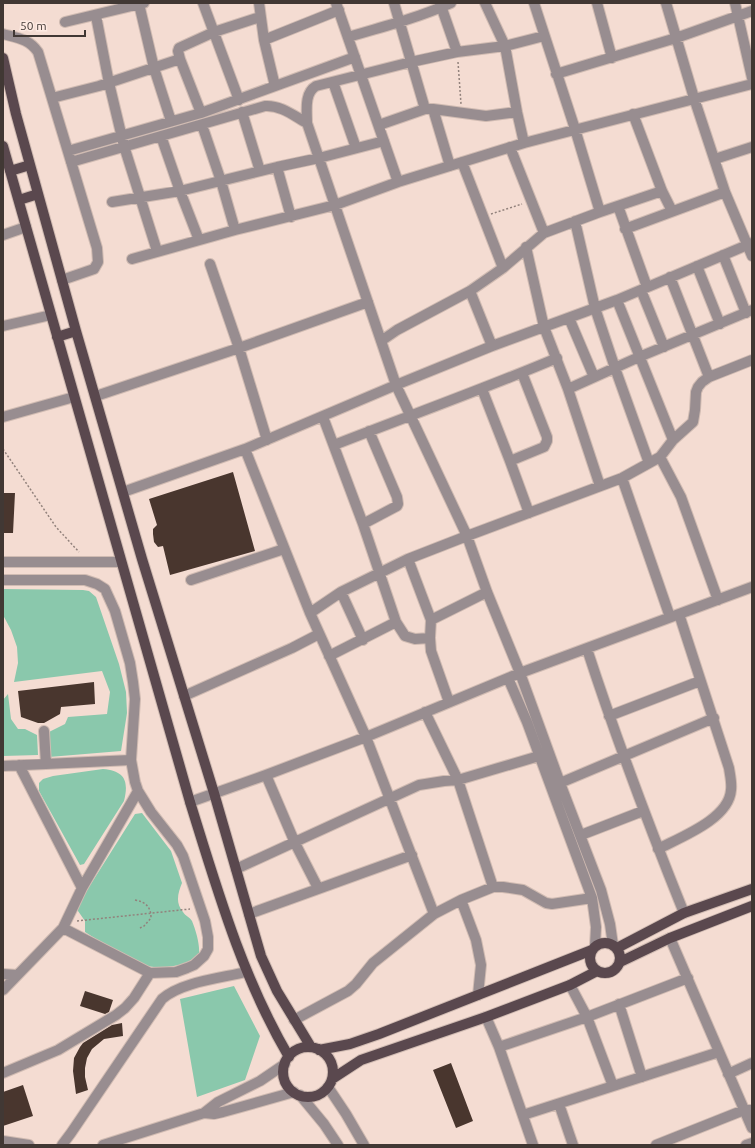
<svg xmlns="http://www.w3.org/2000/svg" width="755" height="1148" font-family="Ubuntu,sans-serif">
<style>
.green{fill:#8ac8ac}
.building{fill:#49362e}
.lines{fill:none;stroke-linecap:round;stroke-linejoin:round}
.minor-casing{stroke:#d0bbb2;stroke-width:12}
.major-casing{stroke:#d0bbb2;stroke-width:12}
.path{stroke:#92827c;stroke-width:1.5;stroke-dasharray:2 2;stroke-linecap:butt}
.minor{stroke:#988d90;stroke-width:10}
.major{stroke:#5a484e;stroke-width:10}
</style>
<rect width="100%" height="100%" fill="#f4dcd2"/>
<path class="green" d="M3,589l80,1 6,1 7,6 23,67 7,28 1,21 -6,38 -72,6 -2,-24 18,-9 3,-7 39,-3 3,-22 -8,-21 -88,11 4,-19 -1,-16 -6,-17 -8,-15z
M8,694l3,25 7,10h7l12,6 1,20 -35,1v-56z
M103,769c22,2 26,12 21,32l-40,63 -4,1 -41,-74v-8l4,-4 10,-3z
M142,813l29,38 11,32c-4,10 -7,20 1,29 2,4 7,5 9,9 4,10 8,23 7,34l-14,9 -23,4 -16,-2 -12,-3 -49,-31v-11l-7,-10 -1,-5 58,-92z
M234,986l26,50 -15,44 -48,17 -17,-98z"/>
<path class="building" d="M233,472l22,79 -85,24 -7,-29 -5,1 -4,-5 -1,-8v-5l4,-4 -8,-26z
M4,493h11l-2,40h-10z
M94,682l1,22 -34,3 -1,7 -16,9h-6l-17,-6 -3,-26z
M85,991l28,9 -4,12 -4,2 -25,-8z
M122,1023l1,13 -19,3 -12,10 -5,9 -2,10v9l3,13 -12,4 -3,-23 1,-13 6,-11 3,-4 29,-18z
M451,1063l22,58 -17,7 -23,-58z
M23,1085l10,31 -30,10v-34z"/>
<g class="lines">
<g class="minor-casing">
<path id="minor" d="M203,3l36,97
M259,3l5,37 11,46
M336,3l62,179
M394,3l31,106
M440,3l17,49
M485,3l20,43 12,66 7,31
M534,3l41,126 25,83
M597,3l15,55
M666,3l28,95 31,94 27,64
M735,3l17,75
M139,4l15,64 17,53
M96,16l13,67 15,63 33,105
M65,22l79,-19
M3,34c15,4 26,5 35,18l59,196 1,14 -4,7 -32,11
M544,36l-39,10 -48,6 -46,10 -95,24c-12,7 -9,25 -9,37l89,262 71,151 20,56 33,81 40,110 41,107 9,34 3,21
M348,37c34,-10 70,-19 103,-34
M264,40l75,-30
M556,74l120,-36 76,-27
M333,82l23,66
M52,98l47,-12 81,-27
M433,109l17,57
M242,112l18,59
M201,113l-21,-54 -2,-8 1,-3 35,-16 46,-15
M633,114l29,77 10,20
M202,125l19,56 14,49
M379,125l46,-16h8l53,7 31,-4
M161,136l19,55 19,49
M510,147l34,86
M68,151l133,-38 154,-56
M715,159l37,-12
M71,162l194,-56c16,-1 29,10 42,17
M462,162l41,106
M277,167l14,50
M112,202l68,-11 97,-24 42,-9 65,-17
M618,206l29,81
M575,221l20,87 20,60 34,95
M625,229l100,-37
M3,235l23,-8
M526,247l18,80 24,62 32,97
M723,255l23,58
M132,259l103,-29 100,-25 63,-23 126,-39 228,-59
M210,264l29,84 28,92
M697,266l23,58
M670,277l39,100
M641,290l23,57
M470,291l22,55
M617,300l56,140
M569,318l25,59
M3,326l48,-11
M381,341l16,-11 73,-39 33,-23 41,-35 56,-21 62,-21
M522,373l25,64v4l-3,6 -34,14 19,52
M482,389l28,72
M568,389l71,-32 113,-47
M96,396l143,-48 129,-46
M3,417l71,-20
M323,417l40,107 33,98 9,14 10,3 15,-1
M334,445c74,-29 150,-56 223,-87
M245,449l65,164 56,124 68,177
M660,457l21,40 37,103
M622,478l48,139
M123,492l122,-43 151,-64 96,-39 125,-46 135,-57
M363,524l34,-18 1,-2 -1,-7 -28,-66
M408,559l23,61 -1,18 1,13 18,51
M3,562h118
M3,580h82l12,4 8,5 10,22 15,52 3,19 2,17 -4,61 4,22 3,9 13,21 26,33 6,11 22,65 3,16v12l-4,7 -10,9 -7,3 -11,4 -26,1 -87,-45
M191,580l93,-31
M341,592l22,48
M310,613l31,-21 67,-33 59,-23 155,-58 38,-21 13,-17 20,-18 2,-12 1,-18 2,-5 4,-5 7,-5 43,-17
M431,620l56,-28
M587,649c29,89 62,177 97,264
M329,656l67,-34
M508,678l19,44 65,176 4,29 -1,19
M184,696l108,-48 27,-14
M425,712l33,68 35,107
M609,716l91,-35
M44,731l2,33
M19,765l63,123
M3,766l128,-6
M266,775l29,68 23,45
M560,783l154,-65
M190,802l76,-27 100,-38 154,-64 232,-86
M581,835l62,-24
M658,849c23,-12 71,-30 73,-59 1,-7 -1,-15 -2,-22l-50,-154
M236,869l183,-84 25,-4 14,-1 81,-24
M461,900l15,40 5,25 -3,30
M249,914l163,-59
M670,938l82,190
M3,974l14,1
M570,985l17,32 26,69
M3,990l60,-62 19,-40 56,-97
M619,1004l23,73
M486,1017l13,30 34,98
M294,1020l54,-29 8,-7 17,-21 61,-49 27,-14 32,-13h10l20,3 23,13 6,1 40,-6
M499,1047l88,-30 101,-39
M3,1073l55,-23 58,-35 9,-7 9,-10 16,-25
M728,1074l24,-11
M328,1087l18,27 18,31
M300,1095l24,29 14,21
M559,1104l14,41
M204,1113l14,-11 42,-21 25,-17
M523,1115l196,-63
M3,1141l26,4
M62,1145l9,-12 91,-134c19,-17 59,-21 84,-27
M103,1145l101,-32 10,1 9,-2 71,-20
M656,1145l88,-35h8
M746,1145l6,-2"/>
</g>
<g class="major-casing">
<path id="major" d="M3,58l13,56 60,217 66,228 72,234 47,163 16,35 34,56
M3,146l187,656c27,87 52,175 99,255
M10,171l20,-6
M19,200l19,-6
M57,337l19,-6
M590 958a15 15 0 1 1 30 0a15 15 0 1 1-30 0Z
M617,948l67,-35 68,-24
M620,962l50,-24 82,-32
M283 1072a25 25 0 1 1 50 0a25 25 0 1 1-50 0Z
M319,1050l31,-6 29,-10 213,-84
M332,1079l29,-19 125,-43 84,-32 27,-14"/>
</g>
<path class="path" d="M458,62l3,42
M491,214l31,-10
M3,449l53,78 23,25
M135,900c11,2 16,7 16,18l-7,8 -4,2
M77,921l113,-12"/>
<use href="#minor" class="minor"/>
<use href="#major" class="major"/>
</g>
<rect width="755" height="1148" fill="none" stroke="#413834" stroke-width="8"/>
<path d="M14 30v6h71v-6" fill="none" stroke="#413834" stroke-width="2"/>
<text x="20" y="30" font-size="12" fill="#413834" stroke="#feeae2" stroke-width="3" paint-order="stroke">50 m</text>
</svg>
